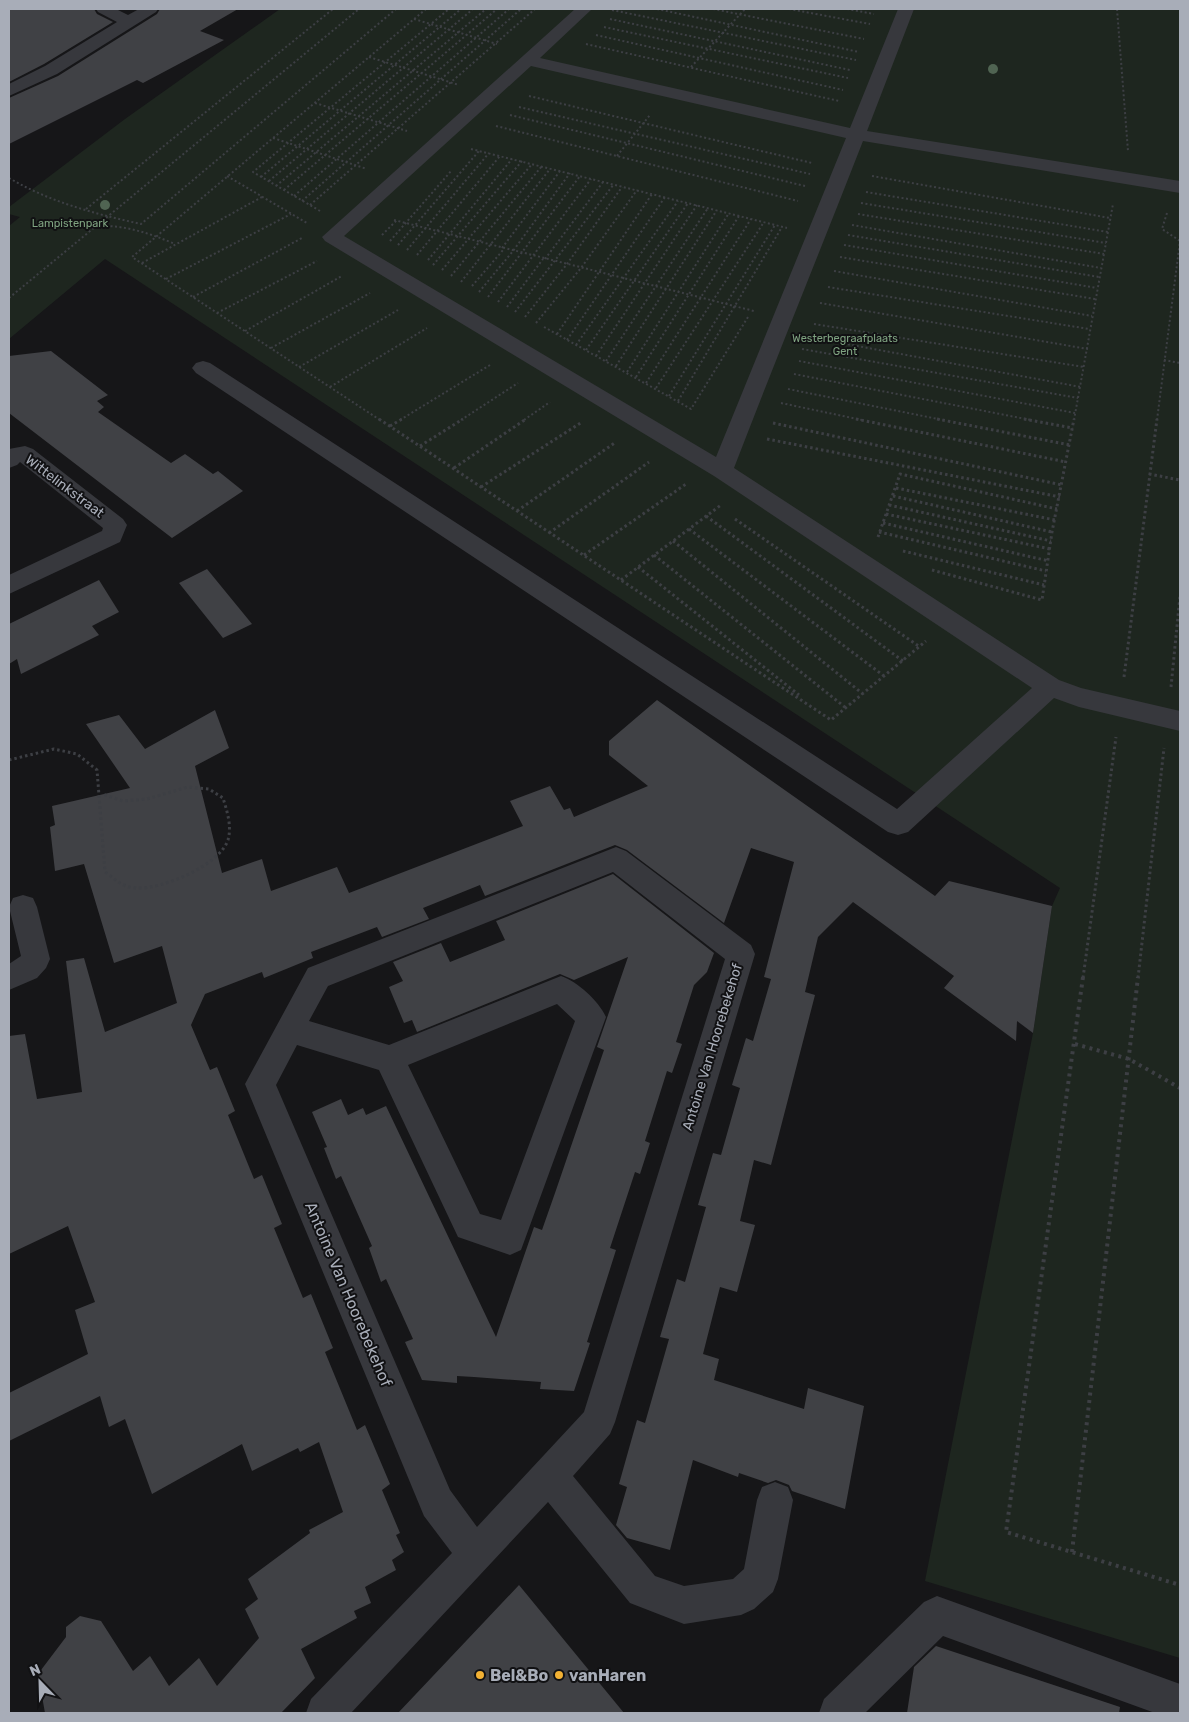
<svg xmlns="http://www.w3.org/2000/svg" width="1189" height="1722" font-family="Rubik,sans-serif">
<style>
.green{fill:#1e261f}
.building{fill:#404145}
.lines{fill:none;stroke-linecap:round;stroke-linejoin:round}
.path-far2{stroke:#3d3f44;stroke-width:2;stroke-dasharray:2 2.5;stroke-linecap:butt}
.path-far1{stroke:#3d3f44;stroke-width:3;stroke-dasharray:2.5 3;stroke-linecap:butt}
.path{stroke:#3d3f44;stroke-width:4;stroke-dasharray:3 4.5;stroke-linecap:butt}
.minor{fill:#37383d;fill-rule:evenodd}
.tree{fill:#506452}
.poi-dot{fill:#f2b134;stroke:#111113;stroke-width:2}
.labels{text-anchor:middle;stroke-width:4;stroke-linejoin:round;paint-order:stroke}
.far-park-label{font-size:11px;fill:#7fa381;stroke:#111113}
.street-label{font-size:14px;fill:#a8adb8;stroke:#111113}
.near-street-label{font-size:16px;fill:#a8adb8;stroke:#111113}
.near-poi-label{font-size:16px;font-weight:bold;fill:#a8adb8;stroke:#111113;text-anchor:start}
</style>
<rect width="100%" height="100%" fill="#161618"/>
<path class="green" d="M280,9h900v1649l-255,-77 108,-548 19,-127 8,-18 -955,-629 -96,80v-113l11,-9 -11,-3v-7l116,-88z"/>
<path class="building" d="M9,9h85l3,5 16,8 -69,42 -35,18z
M160,9h78l-38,22 24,9 -81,43 -6,-3 -128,64v-46l49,-22 99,-62z
M51,351l57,44 -11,6 7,6 -6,5 73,51 14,-9 28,20 5,-3 25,20 -71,47 -163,-125v-57z
M207,569l45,55 -29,14 -44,-55z
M99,580l20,32 -27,14 7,9 -78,39 -4,-15 -8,5v-40z
M657,700l278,196 14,-15 103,25 -19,127 -16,-12 -1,20 -72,-53 10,-12 -101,-74 -35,35 -13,55 10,3 -44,170 -17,-5 -14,61 15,4 -18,67 -17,-5 -17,67 16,5 -5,21 90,29 4,-21 56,18 -19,103 -53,-18 -3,-6 -13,-5 -8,3 -29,-10 -1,4 -45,-17 -23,90 -43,-12 -11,-13 11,-38 -8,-3 18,-64 8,3 24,-84 -9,-2 17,-58 8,3 21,-75 -8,-2 15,-52 8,2 19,-67 -8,-3 14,-47 7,3 18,-62 -7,-2 30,-115 -43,-14 -27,75 -97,-73 -12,-5 -130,51 -5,-11 -57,23 6,11 -47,18 -5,-10 -66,25 2,6 -49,20 -2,-6 -57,22 -14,31 19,45 7,-3 18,44 -7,4 26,64 8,-4 20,49 -8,4 29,70 8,-4 22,54 -8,4 32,78 8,-5 25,59 -8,6 18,43 -4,2 8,17 -12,8 4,10 -31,17 6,16 -17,8 3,7 -56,31 14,29 -34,35h-236l-7,-39 28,-37v-10l14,-11 21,5 32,50 17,-15 19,30 30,-28 18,28 42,-48 -14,-29 13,-10 -10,-20 62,-46 -1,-3 34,-18 -24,-70 -19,10 -2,-4 -46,23 -10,-27 -90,50 -27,-75 -16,8 -9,-31 -91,45v-48l79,-39 -13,-44 20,-8 -27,-76 -59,28v-218l16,-2 12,65 45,-7 -16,-131 18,-3 21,74 72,-29 -15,-57 -48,17 -30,-99 -29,7 -5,-44 5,-2 -3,-19 78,-18 -44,-64 33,-9 26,34 70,-39 14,38 -34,18 27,107 40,-14 9,32 66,-24 12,26 174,-67 -13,-25 40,-15 14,24 6,-2 4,9 74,-31 -39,-31v-14z
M613,874l101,79 -7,19 -13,13 -18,57 6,2 -10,29 -5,-2 -22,70 5,2 -10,31 -5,-2 -25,76 6,2 -29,92 3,1 -16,48 -34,-2 1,-7 -67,-5 -17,-1v7l-35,-3 -17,-38 8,-3 -27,-60 -5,3 -12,-34 3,-2 -31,-70 -5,3 -12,-31 3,-1 -15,-35 29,-13 7,16 15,-7 3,7 20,-9 110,231 38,-110 8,3 13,-37 49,-143 -7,-3 31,-90 -54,23 -14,-6 -143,58 -5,-12 -8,3 -15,-36 14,-6 -10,-19 48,-19 9,19 55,-22 -9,-19z
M519,1585l105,128h-226z
M936,1646l184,61 -1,6h-212l7,-46z"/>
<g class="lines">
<path class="path-far2" d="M657,9l202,43
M713,9l151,30
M789,9l81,15
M847,9l27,5
M1036,9h11
M1117,9l11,142
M612,10l244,50
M414,19l83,25
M610,19l240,51
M604,27l244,51
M596,35l247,55
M586,44l253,57
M369,57l90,28
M691,67l54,-58
M529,96l283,67
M315,103l92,28
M519,107l291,67
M510,115l295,71
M496,126l302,75
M273,138l94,31
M471,149l316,79
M617,156l33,-41
M227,176l80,47
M872,176l238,42
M261,177l200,-168
M9,178c41,24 86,36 132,46l255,-215
M269,181l204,-172
M276,186l210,-177
M284,190l213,-181
M866,192l242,40
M294,196l215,-187
M302,201l219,-192
M861,203l245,40
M310,205l225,-196
M86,209l247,-200
M320,211l-67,-39 196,-163
M1167,213l-5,16 18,12
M858,214l246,40
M394,220l360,91
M852,225l249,43
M97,226c28,-1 52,7 78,18
M382,235l15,-15
M848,235l251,42
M390,241l62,-71
M398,245l81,-94
M844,245l253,43
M502,248l58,-77
M407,250l82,-97
M417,255l83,-99
M840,257l255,42
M545,259l58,-77
M428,260l84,-101
M142,263l120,-66
M433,265l89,-104
M442,270l90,-106
M834,271l258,45
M451,276l91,-110
M166,279l125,-65
M461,282l89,-113
M472,286l32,-37
M828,287l261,42
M479,292l34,-41 57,-78
M193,297l109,-59
M488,297l92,-121
M9,298l350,-289
M498,302l93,-123
M820,303l268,46
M507,307l36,-48
M515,312l99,-128
M217,313l100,-52
M525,317l42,-53 55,-77
M536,323l45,-55 56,-78
M814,324l270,43
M544,327l147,82 57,-92
M245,331l97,-55
M557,334l95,-140
M808,337l273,50
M567,340l98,-143
M576,345l102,-144
M271,348l99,-55
M802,349l276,49
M586,350l102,-147
M596,356l101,-151
M1164,360l16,3
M606,361l102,-153
M799,361l276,52
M616,366l101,-156
M299,367l99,-57
M627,372l102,-159
M794,374l237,46
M636,377l103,-161
M646,383l105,-164
M330,387l97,-59
M656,388l108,-166
M788,389l155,31
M669,396l106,-171
M678,401l104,-174
M781,403l81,17
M380,420l-248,-163 294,-248
M400,420l90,-55
M461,420l57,-37
M524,420l26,-18
M1074,420l39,-216
M1157,420l23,-179"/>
<path class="path-far1" d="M379,419l452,301 95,-79
M856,419l210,43
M937,419l133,26
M1024,419l49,9
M773,423l289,62
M390,426l12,-7
M767,439l293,58
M420,446l43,-27
M454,468l72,-49
M1149,474l31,6
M481,487l101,-65
M896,488l159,32
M893,496l159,36
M889,505l162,36
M517,511l99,-69
M886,514l164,35
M706,516l197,145
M735,519l185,128
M883,523l166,38
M689,529l195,147
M879,532l167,39
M549,533l100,-71
M878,537l22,-63 157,35
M673,541l190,153
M903,551l141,34
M584,555l102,-71
M654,555l192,153
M638,567l161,128
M932,570l110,30 10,-68 22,-113
M621,580l100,-75
M1124,677l33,-258
M1171,687l9,-91
M9,760l45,-11 23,5 20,16 8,102c10,7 17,15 30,16 26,2 84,-22 93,-48 4,-14 -1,-29 -5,-42l-14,-9 -21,-2 -41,12 -24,2 -21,-7
M1083,978l33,-241
M1138,978l26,-230"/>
<path class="path" d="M1083,977l-77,555 174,53
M1075,1044l54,15 51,29
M1072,1552l66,-575"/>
<path class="minor" d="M96,9h20l12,6 11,-6h19l-2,3 -99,62 -48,22v-12l36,-18 72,-44 -19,-10z
M575,9h17l-52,49 310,70 48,-119h16l-47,122 313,50v12l-317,-52c-43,110 -87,218 -129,327l325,212 22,8 99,23v20l-101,-24 -25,-9 -146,134 -10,3 -10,-3 -692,-459 -4,-5 4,-5 7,-2 7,2 687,446 135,-121 -318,-212 -389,-235 -3,-4zM531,66l315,72 -130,319 -372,-221z
M25,446l8,3 90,70 4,6 -7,17 -111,52v-19l93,-44 1,-3 -83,-66 -3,3 -8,3v-19z
M616,847l10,4 125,94 4,9 -140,468 -5,12 -37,42 82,100 29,10 49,-7 11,-10 13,-69 5,-13 13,-5 13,5 5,13 -15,79 -5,13 -19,17 -13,6 -57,9 -54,-21 -82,-101 -197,211h-45l5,-14 141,-146 -28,-37 -179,-432 63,-116zM613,872l112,87 -141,453 -107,115 -27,-37 -174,-405 21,-40 82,25 79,167 52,18 11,-5 85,-233c-8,-17 -28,-35 -45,-41l-172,69 -80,-24 19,-35zM557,1004l18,17 -74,199 -21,-6 -72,-149z
M23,895l10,3 4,9 13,52 -4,9 -9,10 -28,12v-26l12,-8 -12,-49 4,-9z
M937,1596l243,88v29h-25l-212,-77 -78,77h-46l5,-14 100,-97z"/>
</g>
<g class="tree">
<circle cx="993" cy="69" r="5"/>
<circle cx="105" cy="205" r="5"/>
</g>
<g class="poi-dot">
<circle cx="480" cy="1675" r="5"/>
<circle cx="559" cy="1675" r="5"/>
</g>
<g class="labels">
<g class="far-park-label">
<text x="70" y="227">Lampistenpark</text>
<text x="845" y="342">Westerbegraafplaats<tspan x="845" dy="13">Gent</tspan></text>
</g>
<g class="street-label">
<text transform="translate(65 486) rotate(37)" y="5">Wittelinkstraat</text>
<text transform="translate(712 1047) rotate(-73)" y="5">Antoine Van Hoorebekehof</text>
</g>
<g class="near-street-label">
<text transform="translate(349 1294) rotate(67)" y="6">Antoine Van Hoorebekehof</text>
</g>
<g class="near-poi-label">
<text x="490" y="1681">Bel&amp;Bo</text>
<text x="569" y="1681">vanHaren</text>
</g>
</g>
<rect width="1189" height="1722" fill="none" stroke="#a8adb8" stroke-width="20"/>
<g transform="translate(40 1682) rotate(337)" stroke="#111113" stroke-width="4" paint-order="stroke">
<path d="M0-4L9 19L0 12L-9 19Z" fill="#a8adb8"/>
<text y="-8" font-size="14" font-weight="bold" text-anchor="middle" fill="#a8adb8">N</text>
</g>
</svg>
